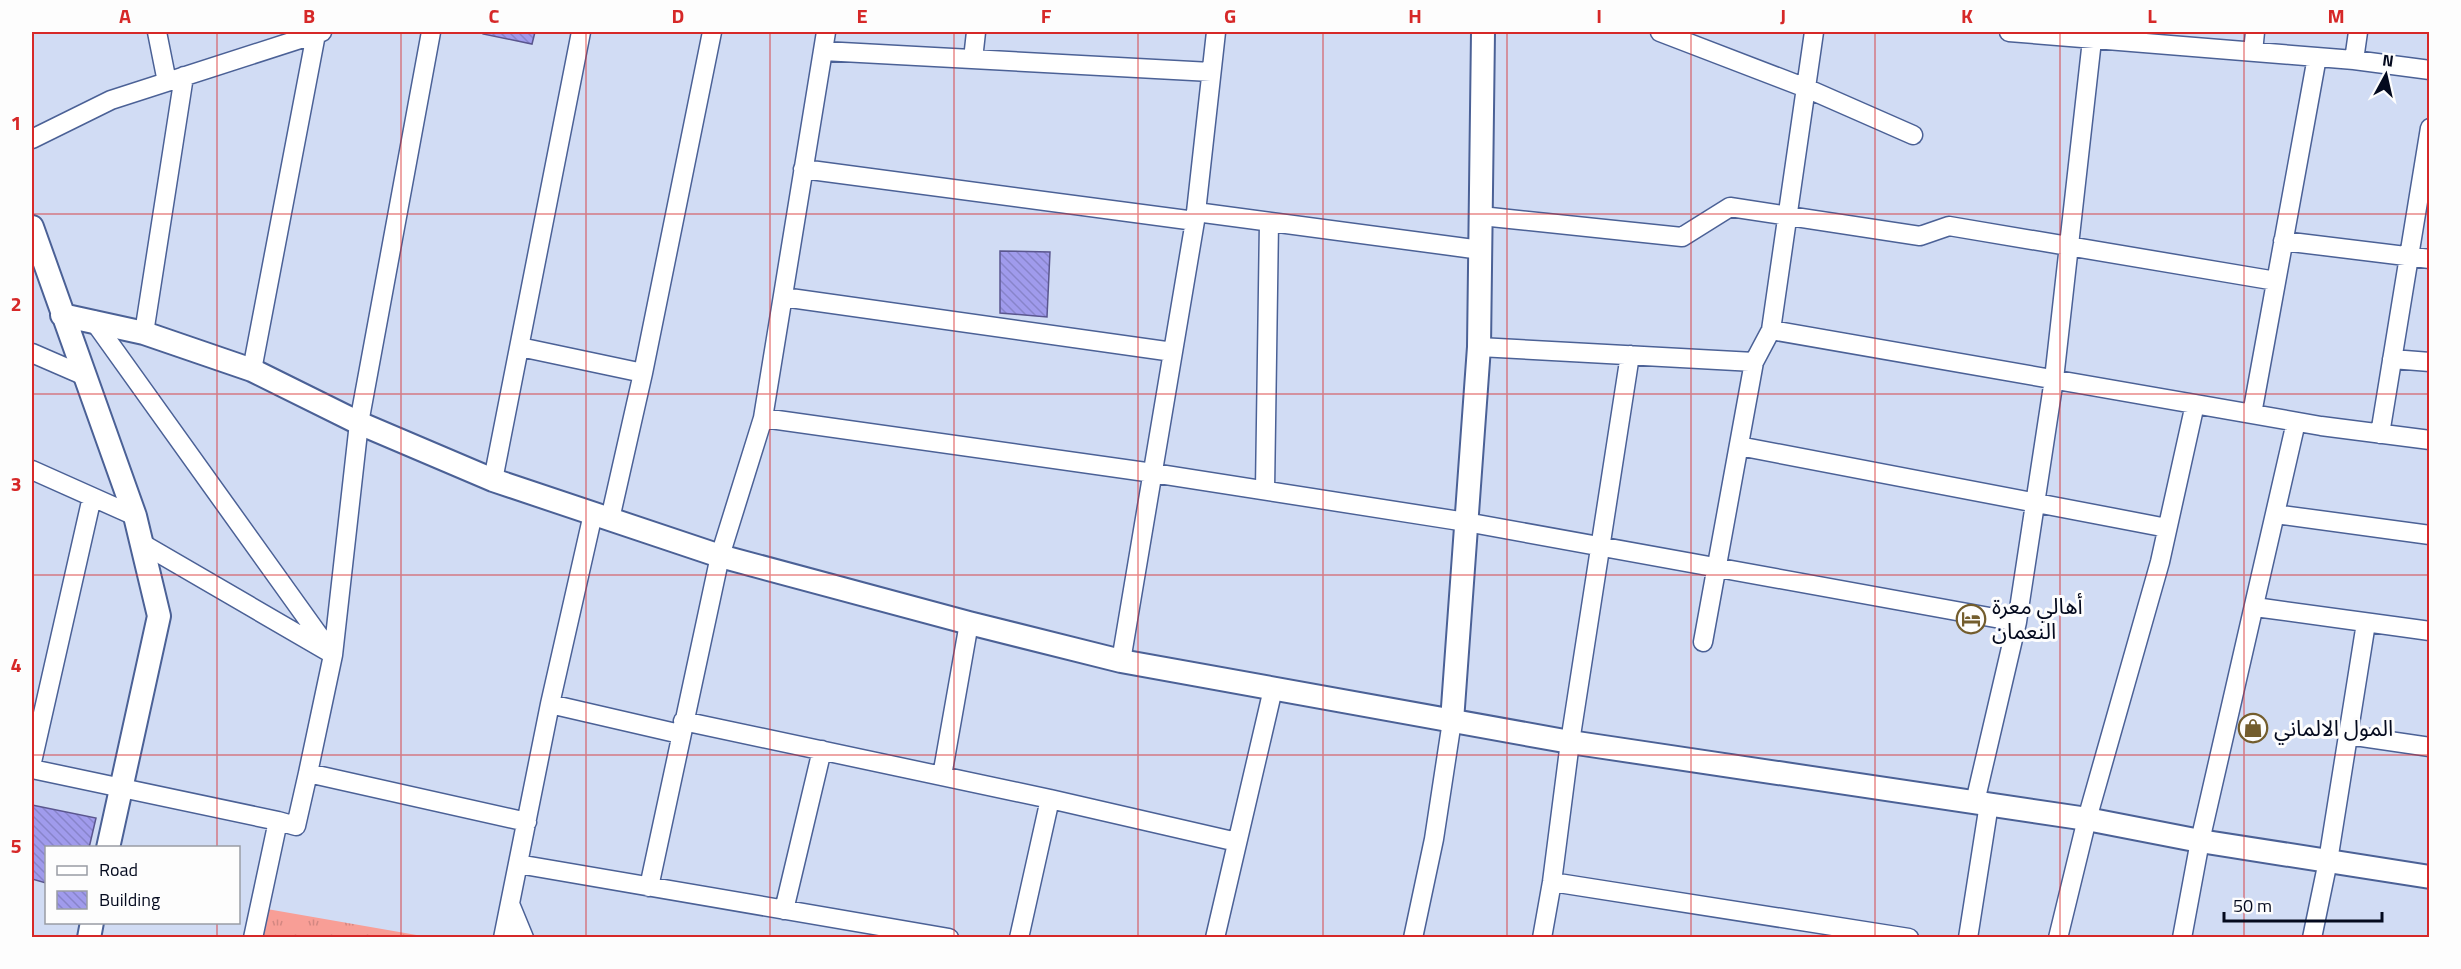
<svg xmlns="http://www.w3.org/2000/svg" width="2461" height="969" font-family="'Titillium Web','Noto Sans Arabic',sans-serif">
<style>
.park{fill:url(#park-tufts)}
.building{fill:url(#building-back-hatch);stroke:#5a568e;stroke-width:1.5}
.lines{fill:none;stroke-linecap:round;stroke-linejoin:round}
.minor-casing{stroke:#4b6196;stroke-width:21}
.tertiary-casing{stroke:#4b6196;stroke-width:26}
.minor{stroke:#fff;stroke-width:18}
.tertiary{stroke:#fff;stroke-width:22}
.grid{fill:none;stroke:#d62828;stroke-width:1.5;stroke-opacity:0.55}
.labels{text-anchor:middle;stroke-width:6;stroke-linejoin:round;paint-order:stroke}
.poi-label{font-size:22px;fill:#040a1e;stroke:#fdfdfd;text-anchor:start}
.neatline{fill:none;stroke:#d62828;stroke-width:2}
.grid-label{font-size:20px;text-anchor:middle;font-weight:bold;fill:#d62828}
</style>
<defs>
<pattern id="park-tufts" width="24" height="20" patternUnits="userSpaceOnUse" patternTransform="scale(1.5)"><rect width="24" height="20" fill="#f89e96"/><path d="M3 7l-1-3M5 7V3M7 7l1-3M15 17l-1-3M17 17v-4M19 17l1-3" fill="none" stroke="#d38781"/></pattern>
<pattern id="building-back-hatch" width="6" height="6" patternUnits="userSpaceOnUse" patternTransform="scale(1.5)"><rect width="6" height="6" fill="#a09bec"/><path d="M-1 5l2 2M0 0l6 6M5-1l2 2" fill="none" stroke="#8884ca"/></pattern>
</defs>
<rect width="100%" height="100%" fill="#d1dcf4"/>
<path class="park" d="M267,909l161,28 -166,1z"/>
<path class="building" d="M483,32h52l-3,12 -49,-10z
M1000,251l50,1 -3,65 -47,-4z
M32,805l64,13 -7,30h-43v35l-14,-4z"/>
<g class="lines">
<g class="minor-casing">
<path id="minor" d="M157,32l10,50
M1660,32l146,56 107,47
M2009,32l345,28 76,10
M823,51l388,21
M2253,52l2,-20
M973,59l3,-27
M2354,60l4,-28
M32,139l79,-39 211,-68
M803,169l392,52
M1196,212l285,38
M1481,216l201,21 48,-30 190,29 29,-10 327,55
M2283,241l147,18
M783,297l390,55
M93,320l240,335
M1771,330l43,-298
M144,333l40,-257
M520,347l123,26 69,-341
M1479,347l275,15 17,-32 550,96 109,14
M32,353l53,23
M2392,359l38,3
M252,370l64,-336
M2252,414l65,-357
M763,418l390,55 313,49 551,100
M2380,434l50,-306
M1739,446l428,82
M32,470l103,46
M493,480l88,-448
M1265,490l4,-268
M2275,514l155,21
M610,519l33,-146
M143,544l184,107
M2255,607l175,24
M1703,642l51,-280
M1121,661l74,-440 21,-189
M550,704l130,30
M683,721l367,78 -31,139
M2348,735l82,12
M32,762l60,-265
M32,769l246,52 18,5 12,-53 219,49
M308,773l25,-118 26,-232 72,-391
M942,776l27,-153
M1050,799l187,43
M1975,802l42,-180 37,-243 38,-339
M518,864l431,74
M1552,882l357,56
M649,887l71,-331 43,-138 63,-386
M510,904l14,34
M784,910l38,-160
M253,938l25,-117
M503,938l47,-234 43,-190
M1215,938l58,-249
M1413,938l21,-99 18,-118
M1542,938l10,-56 18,-140 60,-387
M1968,938l21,-134
M2058,938l29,-119 73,-257 35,-158
M2182,938l18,-97 96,-419
M2312,938l16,-77 38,-238"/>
</g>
<g class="tertiary-casing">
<path id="tertiary" d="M32,227l103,289 24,100 -51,232
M62,315l82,18 108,37 107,53 134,57 227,76 249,67 152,38 449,81 517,77 113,22 230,36
M1452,721l27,-374 4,-315
M89,938l3,-16"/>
</g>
<use href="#minor" class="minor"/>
<use href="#tertiary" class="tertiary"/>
</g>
<path class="grid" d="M217,32v816M401,32v906M586,32v906M770,32v906M954,32v906M1138,32v906M1323,32v906M1507,32v906M1691,32v906M1875,32v906M2060,32v906M2244,32v906M32,214h2398M32,394h2398M32,575h2398M32,755h2398M217,922v16"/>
<defs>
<g id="hotel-ring" transform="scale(1.5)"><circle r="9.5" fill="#fdfdfd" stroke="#735d2d" stroke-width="1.5"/><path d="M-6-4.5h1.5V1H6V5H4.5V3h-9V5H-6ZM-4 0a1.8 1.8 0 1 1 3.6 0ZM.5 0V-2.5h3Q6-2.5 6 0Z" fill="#735d2d"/></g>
<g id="shop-ring" transform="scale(1.5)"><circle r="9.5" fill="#fdfdfd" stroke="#735d2d" stroke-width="1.5"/><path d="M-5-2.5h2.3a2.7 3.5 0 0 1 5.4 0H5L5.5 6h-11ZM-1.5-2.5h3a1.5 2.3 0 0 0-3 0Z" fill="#735d2d"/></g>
</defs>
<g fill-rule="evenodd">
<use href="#hotel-ring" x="1971" y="619"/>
<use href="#shop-ring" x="2253" y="728"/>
</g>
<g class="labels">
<g class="poi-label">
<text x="1992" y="614">أهالي معرة<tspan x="1992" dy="25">النعمان</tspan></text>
<text x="2274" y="736">المول الالماني</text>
</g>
</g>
<rect width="2461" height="969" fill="none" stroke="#fdfdfd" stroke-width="66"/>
<rect x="45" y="846" width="195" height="78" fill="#fdfdfd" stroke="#999ca4" stroke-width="1.5"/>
<rect x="57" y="866" width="30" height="9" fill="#ffffff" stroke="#999ca4" stroke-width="1.5"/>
<text x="99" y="876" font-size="18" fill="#040a1e">Road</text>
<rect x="57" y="891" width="30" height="18" fill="url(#building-back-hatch)" stroke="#999ca4" stroke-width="1.5"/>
<text x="99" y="906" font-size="18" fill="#040a1e">Building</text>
<g transform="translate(2386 75) rotate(8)" stroke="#fdfdfd" stroke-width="4.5" paint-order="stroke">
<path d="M0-4.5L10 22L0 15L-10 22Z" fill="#040a1e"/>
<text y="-9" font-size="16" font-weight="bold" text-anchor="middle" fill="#040a1e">N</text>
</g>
<path d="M2224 912v9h158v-9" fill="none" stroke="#040a1e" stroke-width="3"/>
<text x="2233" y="912" font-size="18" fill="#040a1e" stroke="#fdfdfd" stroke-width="4.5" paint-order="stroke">50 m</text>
<rect x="33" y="33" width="2395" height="903" class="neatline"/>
<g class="grid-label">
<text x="125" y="23">A</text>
<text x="309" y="23">B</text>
<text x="494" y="23">C</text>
<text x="678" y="23">D</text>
<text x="862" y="23">E</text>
<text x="1046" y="23">F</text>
<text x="1230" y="23">G</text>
<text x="1415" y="23">H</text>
<text x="1599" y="23">I</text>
<text x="1783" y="23">J</text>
<text x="1967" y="23">K</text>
<text x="2152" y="23">L</text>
<text x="2336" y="23">M</text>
<text x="16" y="130">1</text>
<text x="16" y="311">2</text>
<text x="16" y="491">3</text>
<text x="16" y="672">4</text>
<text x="16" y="853">5</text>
</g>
</svg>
